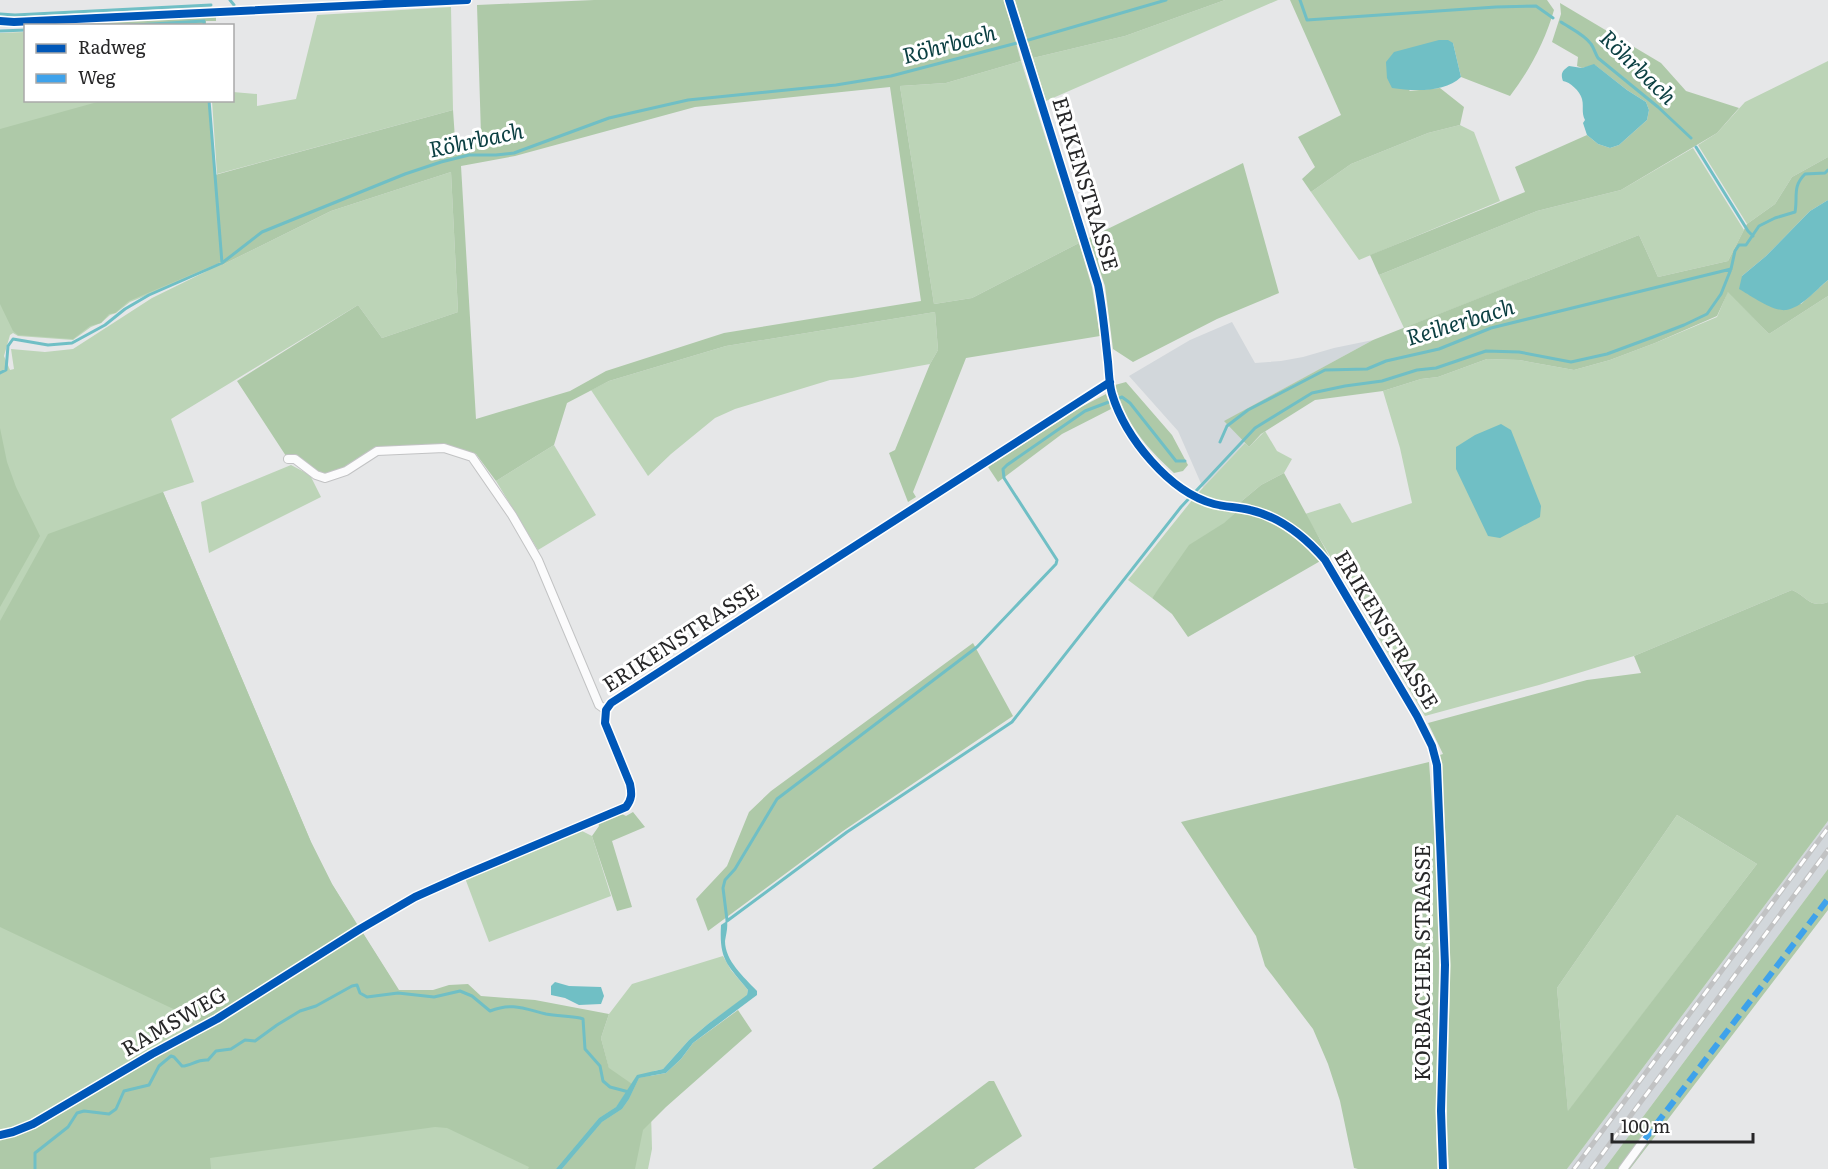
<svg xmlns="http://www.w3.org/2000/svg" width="1828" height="1169" font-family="Literata,serif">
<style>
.built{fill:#d2d7db}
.green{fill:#bcd4b7;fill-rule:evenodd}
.forest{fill:#aec9a8;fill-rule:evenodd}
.water{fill:#70bfc5}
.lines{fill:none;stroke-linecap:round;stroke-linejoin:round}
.stream{stroke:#70bfc5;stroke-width:3}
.street-casing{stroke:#c2c3c4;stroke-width:10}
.street{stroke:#fbfbfc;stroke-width:8}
.rail-casing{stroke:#c1c2c3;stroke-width:5}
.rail{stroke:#fff;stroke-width:3;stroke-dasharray:9;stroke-linecap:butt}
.quiet{stroke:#3ea2eb;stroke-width:6;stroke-dasharray:12 6;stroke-linecap:butt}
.cycleway-casing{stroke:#fff;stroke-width:11}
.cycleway{stroke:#0057b8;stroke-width:8}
.labels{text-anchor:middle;stroke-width:6;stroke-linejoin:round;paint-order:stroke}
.street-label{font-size:21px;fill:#272728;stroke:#fff}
.water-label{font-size:22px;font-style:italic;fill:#0b3f42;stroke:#fff}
</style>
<rect width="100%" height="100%" fill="#e6e7e8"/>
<path class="built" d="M1232,322l23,41 26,-2 22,-4 31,-9 39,-8 -148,81 20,22 -42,45 -25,-57 -49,-55 61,-36z
M1828,821v48l-224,300h-37z"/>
<path class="green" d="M1225,0h53l-232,101 -13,-43 92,-22z
M451,7l2,103 -236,64 -5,-73 20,-1 1,-8 24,2v12l39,-7 21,-84z
M25,32l1,68 183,1 13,164 109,-54 120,-39 7,140 -76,26 -24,-33 -187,114 23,63 -31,10 148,350 21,42 62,99 4,10 211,76 -8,-31 8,-24 23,-30 91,-28 8,14 17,20 -1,6 -39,28 -19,16 -26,29 -9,2 -4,5 2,73 -4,20h-648v-1136zM209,270l-57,28 -79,51 -28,3 -34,-3 3,20 -4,1 -6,-14 6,-21 3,-2 5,3 55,4 18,-13 10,-4 9,-8 6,-2 14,-11z
M1021,61l58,182 -107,55 -38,6 -34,-218 46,-3z
M1828,61v96l-36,20 -17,27 -28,20 -49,-79 19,-12 28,-31z
M1460,125l14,7 26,69 -141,59 -48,-68 40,-28 77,-31z
M1693,148l51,82 -16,31 -70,16 -19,-42 -235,93 -25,-53 158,-64 84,-21z
M1728,291l41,43 59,-38v306c-19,7 -21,-6 -36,-12l-158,66 -95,29 -114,31 -120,-202 35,-11 12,20 60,-20 -12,-55 -17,-57 38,-12 17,-2 49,-18 32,1 55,10 36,-10 45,-17 62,-26z
M935,312l3,38 -8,14 -78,14 -22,2 -95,29 -20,9 -44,36 -23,22 -57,-86 18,-9 117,-35z
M1265,431l12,20 15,8 -8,14 -23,12 -24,20 -26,-5 -13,-7 47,-50 4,4z
M554,445l42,70 -58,35 -42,-69z
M291,465l19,10 11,22 -112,56 -8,-51z
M1193,499l17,8 26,5 -69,67 -15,19 -24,-18z
M1677,815l80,49 -189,248 -11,-124z
M582,831l10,5 19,60 -122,46 -24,-64z"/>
<path class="forest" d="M594,0h410l17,61 -75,22 -46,3 34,218 38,-6 107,-55 13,44 8,49 -134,22 -53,134 3,5 -8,5 -19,-49 6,-3 35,-86 8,-14 -3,-38 -209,34 -117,35 -42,22 -13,42 -58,36 -20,-27 -31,-10 -69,4 -31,20 -20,6 -9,-1 -30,-17 -49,-75 121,-76 24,33 76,-26 -7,-140 -120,39 -109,54 -1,-3 -92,39 -14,12 -6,1 -8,9 -11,3 -17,13 -55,-4 -5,-4 -13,-27v-175l101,-28h108l6,74 238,-65 2,29 26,-4 -4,-130zM890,87l31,214 -197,32 -118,38 -36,20 -94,28 -15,-253 54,-10 180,-49z
M1015,0h210l-100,36 -92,22z
M1290,0h257l7,10c-9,31 -24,60 -44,86l-49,-19 -8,-34 -44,48 31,-3 24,19 -4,18 -32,8 -77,31 -40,28 -9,-13 13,-12 -17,-30 43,-22z
M1560,3l101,60 25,28 53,17 -22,25 -96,57 -84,21 -158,64 -9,-20 155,-63 -10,-25 72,-32 11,9 12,4 9,-3 28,-25 2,-10 -3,-8 -19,-12 -32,-25 -13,3 -5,-2 1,-9 -26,-15 9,-28z
M216,17v4h-10v3l-43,2 -112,-1z
M1828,157v43l-18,11 -44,45 -24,20 59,28 27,-24v16l-59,38 -41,-42 -11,24 -62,27 -45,17 -36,10 -55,-10 -32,-1 -49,18 -17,2 -38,12 -68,9 -54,34 -12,13 -25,-26 149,-81 266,-105 19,42 70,-16 19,-37 28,-20 17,-27z
M1243,163l36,130 -62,26 -84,43 -20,-13 -8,-63 -16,-48z
M1126,382l46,53 16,30 -5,6 -9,2c-30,-28 -47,-48 -59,-88z
M1106,394l5,15 -49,25 -64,48 -10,-15 93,-60z
M0,428l7,34 9,25 24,49 -40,71z
M1284,473l45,83 -141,81 -16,-23 -20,-16 37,-53 35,-22 12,-11 1,-7 24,-20z
M163,492l148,350 21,42 26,42 -155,97 -203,-96v-306l48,-87z
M1792,590c15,6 17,19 36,12v219l-261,348h-118c-5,-69 1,-138 1,-207 0,-69 -5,-138 -10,-207l3,-1 -15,-31 159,-43 54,-7 -7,-17zM1677,815l80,49 -189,247 -11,-123z
M973,643l40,73 -170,115 -135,100 -12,-32 31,-33 22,-54 22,-21z
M1429,762c5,67 10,134 10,201 0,69 -6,137 -1,206h-80l-4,-1 -14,-67 -12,-37 -15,-35 -48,-63 -9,-30 -75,-114z
M633,812l12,15 -33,14 20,66 -15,4 -25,-75 7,-10 -1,-3 24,-9 4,2z
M1828,869v41l-198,259h-26z
M363,933l36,57h34l16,-5 19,-1 13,12 54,4 74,14 -8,24 8,30 23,16 -16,23 -17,11 -43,51h-28l1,-2 -82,-39 -12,-1 -225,31 1,11h-211v-31l221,-115z
M738,1010l14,21 -86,76 -23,23 -8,39h-73l40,-47 20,-13 7,-10 10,-21 27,-5 15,-14 12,-16z
M989,1081h5l28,55 -48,33h-102z"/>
<path class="water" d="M1439,40h9l5,3 8,34c-16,16 -48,14 -69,11l-5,-10 -1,-16 8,-10z
M1594,64l33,26 19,12 3,8 -2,10 -28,25 -9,3 -12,-4 -11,-9 -4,-12 2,-3c-4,-8 -1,-14 -3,-21 -2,-8 -12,-17 -19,-18 -3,-8 0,-11 6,-15l13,2z
M1828,200v80c-12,10 -27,28 -42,30 -13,2 -36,-15 -47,-21l3,-13 24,-20 44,-45z
M1501,424l10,6 30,76 -1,11 -40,21 -12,-2 -32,-67v-22l19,-12z
M727,921c1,7 -1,13 -2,20 0,20 19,36 32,50v4l-64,48 -12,16 -15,14 -27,5 -10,21 -7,10 -20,13 -40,47h-6l43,-51 17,-11 21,-32 26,-6 26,-29 19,-16 39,-29 1,-5c-21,-26 -29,-30 -27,-65z
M555,982l14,4 32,1 3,9 -3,8 -22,1 -14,-7 -14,-3v-9z"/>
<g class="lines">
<path class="stream" d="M230,0l4,5
M1300,0l7,20 189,-13 40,-1 17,12
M0,14l15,1 196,-10
M1561,22c9,6 24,13 30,22 3,4 4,9 7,14l60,49 33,31
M117,26l87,-5v5
M0,31l26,-1
M1025,41l141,-41
M209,100l13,163
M1696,147l52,84 5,5
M0,373l6,-3 2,-24 5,-7 35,6 24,-2 33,-18 20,-16 24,-14 73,-32 40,-31 143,-58 36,-12 28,-7h27l18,-2 95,-35 79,-18 148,-15 55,-9 126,-33
M1220,442l7,-16 21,-16 77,-40 42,-1 19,-8 53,-12 52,-21 240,-59
M727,920l-4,-32 2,-8 10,-11 42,-70 200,-152 79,-83 1,-4 -53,-82 -1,-9 4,-4 78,-54 37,-14 8,6 46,58h9
M727,921l120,-89 165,-110 169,-215 74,-79 57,-35 33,-7 37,-5 35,-11 19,-2 50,-17 33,1 52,10 36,-8 46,-17 31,-12 23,-11 14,-20 10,-25 4,-18 4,-6h7l13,-19 16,-8 20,-6c3,-16 -3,-25 10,-38l20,-1 3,-3
M35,1169v-16l33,-26 9,-14 7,-2 25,3 7,-5 8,-18 25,-6 10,-19 12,-10 3,1 8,9c10,0 14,-7 26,-6l8,-9 15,-2 14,-9 10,1 22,-16 23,-14 16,-5 36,-20 5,-1 3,8 7,4 31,-4 36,4 26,-6 12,5 18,15c22,-9 35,-2 56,3 11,2 23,2 34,4l3,1 2,30 15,17 3,15 7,6 19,5"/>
<g class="street-casing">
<path id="street" d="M1009,0l89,285c5,25 7,51 10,77 1,10 1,22 4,32 13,43 57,98 102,110 12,3 24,3 36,6 31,7 55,27 75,50l92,156 15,30 5,19 8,200 -4,146 2,58
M0,21l14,1 453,-22
M288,459h7l21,16 9,3 21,-7 31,-20 67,-3 28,9 40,58 26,45 61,145 7,5
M0,1135l13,-3 20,-8 119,-70 65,-35 143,-90 55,-32 47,-21 164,-69c6,-8 6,-13 4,-23l-25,-61 1,-13 5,-7 499,-321
M1623,1169l22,-30"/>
</g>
<use href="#street" class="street"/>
<g class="rail-casing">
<path id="rail" d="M1574,1169l254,-341
M1591,1169l237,-319"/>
</g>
<use href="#rail" class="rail"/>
<path class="quiet" d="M1645,1139l183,-240"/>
<g class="cycleway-casing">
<path id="cycleway" d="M1009,0l89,285c5,25 7,51 10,77 1,10 1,22 4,32 13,43 57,98 102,110 12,3 24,3 36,6 31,7 55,27 75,50l92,156 15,30 5,19 8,200 -4,146 2,58
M0,21l14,1 453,-22
M0,1135l13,-3 20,-8 119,-70 65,-35 143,-90 55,-32 47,-21 164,-69c6,-8 6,-13 4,-23l-25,-61 1,-13 5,-7 499,-321"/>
</g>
<use href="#cycleway" class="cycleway"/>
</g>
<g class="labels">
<g class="street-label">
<text transform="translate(1085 184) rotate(73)" y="7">ERIKENSTRASSE</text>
<text transform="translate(1386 630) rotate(59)" y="7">ERIKENSTRASSE</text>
<text transform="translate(681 638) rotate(-33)" y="7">ERIKENSTRASSE</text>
<text transform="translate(1423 963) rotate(-90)" y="7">KORBACHER STRASSE</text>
<text transform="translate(174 1022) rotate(-30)" y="7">RAMSWEG</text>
</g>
<g class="water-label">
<text transform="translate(949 44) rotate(-15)" y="8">Röhrbach</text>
<text transform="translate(1638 67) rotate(44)" y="8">Röhrbach</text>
<text transform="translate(476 140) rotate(-12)" y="8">Röhrbach</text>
<text transform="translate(1460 322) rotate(-17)" y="8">Reiherbach</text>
</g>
</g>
<rect x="24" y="24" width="210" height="78" fill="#ffffff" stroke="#a9a9a9" stroke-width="1.5"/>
<rect x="36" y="44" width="30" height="9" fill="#0057b8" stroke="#a9a9a9" stroke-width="1.5"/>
<text x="78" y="54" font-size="18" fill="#272728">Radweg</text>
<rect x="36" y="74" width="30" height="9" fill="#3ea2eb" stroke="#a9a9a9" stroke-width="1.5"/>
<text x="78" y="84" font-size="18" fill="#272728">Weg</text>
<path d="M1612 1133v9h141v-9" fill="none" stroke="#272728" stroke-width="3"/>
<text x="1621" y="1133" font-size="18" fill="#272728" stroke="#ffffff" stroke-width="4.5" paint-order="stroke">100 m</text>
</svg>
